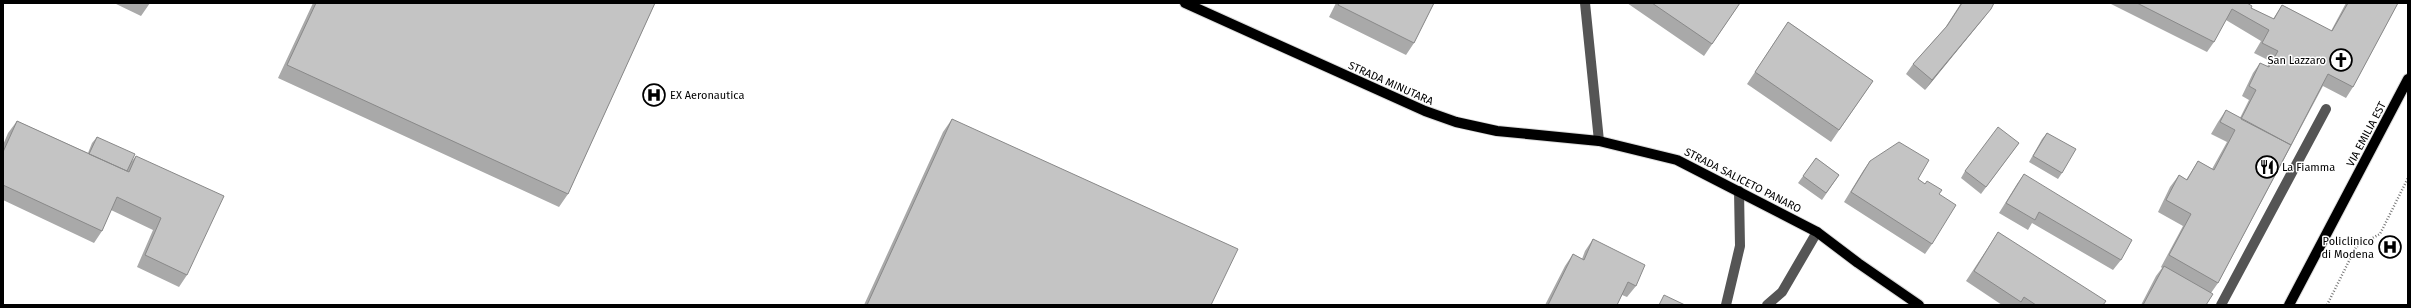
<svg xmlns="http://www.w3.org/2000/svg" width="2411" height="308" font-family="'Fira Sans',sans-serif">
<style>
.lines{fill:none;stroke-linecap:round;stroke-linejoin:round}
.major-casing{stroke:#dbdbdb;stroke-width:12}
.path{stroke:#777;stroke-width:2.5;stroke-dasharray:1 2;stroke-linecap:butt}
.minor{stroke:#555;stroke-width:10}
.major{stroke:#000;stroke-width:10}
.wall{fill:#a9a9a9}
.shaded-wall{fill:#898989}
.building{fill:#c4c4c4;stroke:#898989}
.labels{text-anchor:middle;stroke-width:3;stroke-linejoin:round;paint-order:stroke}
.poi-label{font-size:11px;fill:#000;stroke:#fff;text-anchor:end}
.street-label{font-size:11px;fill:#000;stroke:#fff}
</style>
<rect width="100%" height="100%" fill="#fff"/>
<g class="lines">
<g class="major-casing">
<path id="major" d="M1185,3l240,108 31,11 41,9 102,10 78,19 140,72 41,31 61,42
M2289,305l119,-226"/>
</g>
<path class="path" d="M2327,305l29,-58 24,-13 28,-56"/>
<path class="minor" d="M1585,3l14,138
M1726,305l14,-59 -1,-55
M1767,305l15,-13 35,-60
M2221,305l105,-196"/>
<use href="#major" class="major"/>
</g>
<path class="wall" d="M114,3h36l-9,13z
M313,3h342l-87,191 -9,13 -281,-129z
M1336,3h98l-20,40 -8,12 -77,-38z
M1627,3h113l-36,53z
M1961,3h33l-11,16 -58,71 -19,-16 7,-10 32,-36z
M2112,3h135l4,5 22,11 9,-14 49,26 15,-28h52l-45,84 -7,11 -23,-12 -105,197 -7,10 -5,12h-65l15,-29 6,-8 -1,-1 22,-41 -25,-14 12,-25 9,-12 7,5 12,-19 14,8 15,-27 -16,-8 7,-12 8,-12 14,8 9,-18 -7,-4 11,-23 7,-10 7,4 3,-6 -16,-8 7,-12 -35,-21 -12,22 -7,10 -96,-48z
M1788,22l85,59 -42,61 -84,-58z
M952,119l259,186h-347l79,-173z
M17,121l71,32 4,-10 5,-6 35,24 4,-5 51,119 -8,12 -42,-20 16,-37 -42,-20 -9,21 -8,12 -91,-43v-55l5,-12z
M2047,133l15,40 -4,6 -29,-17 13,-23z
M2019,143l-38,51 -20,-16 4,-7z
M1816,158l23,17 -17,25 -24,-17z
M1870,161l48,18 21,15 -7,50 -7,10 -81,-52 19,-31z
M2024,174l97,86 -8,10 -81,-47 -4,7 -29,-17 18,-29z
M1998,232l105,73h-101l-36,-24 25,-38z
M1593,239l43,47 -9,11 -5,-2 -5,10h-72l20,-39 8,-12 9,5 3,-8z"/>
<path class="shaded-wall" d="M1991,9l-8,10 -58,71 7,-10z"/>
<path class="building" d="M316,3h339l-87,191 -281,-129z
M1339,3h95l-20,40 -76,-38z
M1652,3h88l-28,41z
M1962,3h32l-3,6 -59,71 -19,-16 34,-38z
M2137,3h110l5,3 -1,2 23,11 8,-14 50,26 16,-28h50l-45,84 -25,-13 -37,71 -50,-26 15,-29 -7,-4 11,-23 9,4 9,-16 -16,-8 7,-13 -37,-21 -18,33z
M1788,22l85,59 -34,49 -84,-58z
M2226,110l65,35 -73,138 -49,-28 22,-41 -25,-14 13,-25 8,5 11,-19 16,9 21,-40 -15,-8z
M952,119l286,130 -27,56h-344z
M17,121l112,51 7,-16 88,40 -37,79 -42,-20 16,-37 -44,-21 -15,34 -99,-46v-33z
M1998,127l21,16 -33,44 -21,-16z
M2047,133l29,16 -14,24 -29,-17z
M97,137l38,17 -8,17 -38,-17z
M1899,142l30,18 -11,19 7,5 2,-3 15,9 -3,4 17,11 -24,39 -81,-52 19,-31z
M1816,158l23,17 -13,18 -23,-17z
M2024,174l108,66 -11,20 -82,-48 -4,8 -29,-17z
M1998,232l108,69 -3,4h-67l-12,-8 -3,5 -47,-31z
M1593,239l52,26 -9,21 -8,-4 -11,23h-69l25,-51 11,6z
M2164,266l49,28 -7,11h-63z
M1664,295l21,10h-26z"/>
<defs>
<g id="church-ring" transform="scale(1.15)"><circle r="9.5" fill="#fff" stroke="#000" stroke-width="1.5"/><path d="M-1.2-6h2.4v3.5h3.3v2.4h-3.3V6h-2.4V-.1h-3.3v-2.4h3.3Z" fill="#000"/></g>
<g id="hospital-ring" transform="scale(1.15)"><circle r="9.5" fill="#fff" stroke="#000" stroke-width="1.5"/><path d="M-5-5h3v3.5h4V-5h3V5h-3V1.5h-4V5h-3Z" fill="#000"/></g>
<g id="restaurant-ring" transform="scale(1.15)"><circle r="9.5" fill="#fff" stroke="#000" stroke-width="1.5"/><path d="M-5-6h1v4h1v-4h1v4h1v-4h1v5L-1.5 .5V6h-2V.5L-5-1ZM5-6V6H3V1.5H1.5Q1.5-4 5-6Z" fill="#000"/></g>
</defs>
<g fill-rule="evenodd">
<use href="#church-ring" x="2341" y="60"/>
<use href="#hospital-ring" x="654" y="95"/>
<use href="#restaurant-ring" x="2267" y="167"/>
<use href="#hospital-ring" x="2390" y="247"/>
</g>
<g class="labels">
<g class="poi-label">
<text x="2326" y="64">San Lazzaro</text>
<text x="670" y="99" text-anchor="start">EX Aeronautica</text>
<text x="2282" y="171" text-anchor="start">La Fiamma</text>
<text x="2374" y="245">Policlinico<tspan x="2374" dy="13">di Modena</tspan></text>
</g>
<g class="street-label">
<text transform="translate(1391 83) rotate(24)" y="4">STRADA MINUTARA</text>
<text transform="translate(2366 134) rotate(-62)" y="4">VIA EMILIA EST</text>
<text transform="translate(1743 180) rotate(27)" y="4">STRADA SALICETO PANARO</text>
</g>
</g>
<rect width="2411" height="308" fill="none" stroke="#000000" stroke-width="8"/>
</svg>
